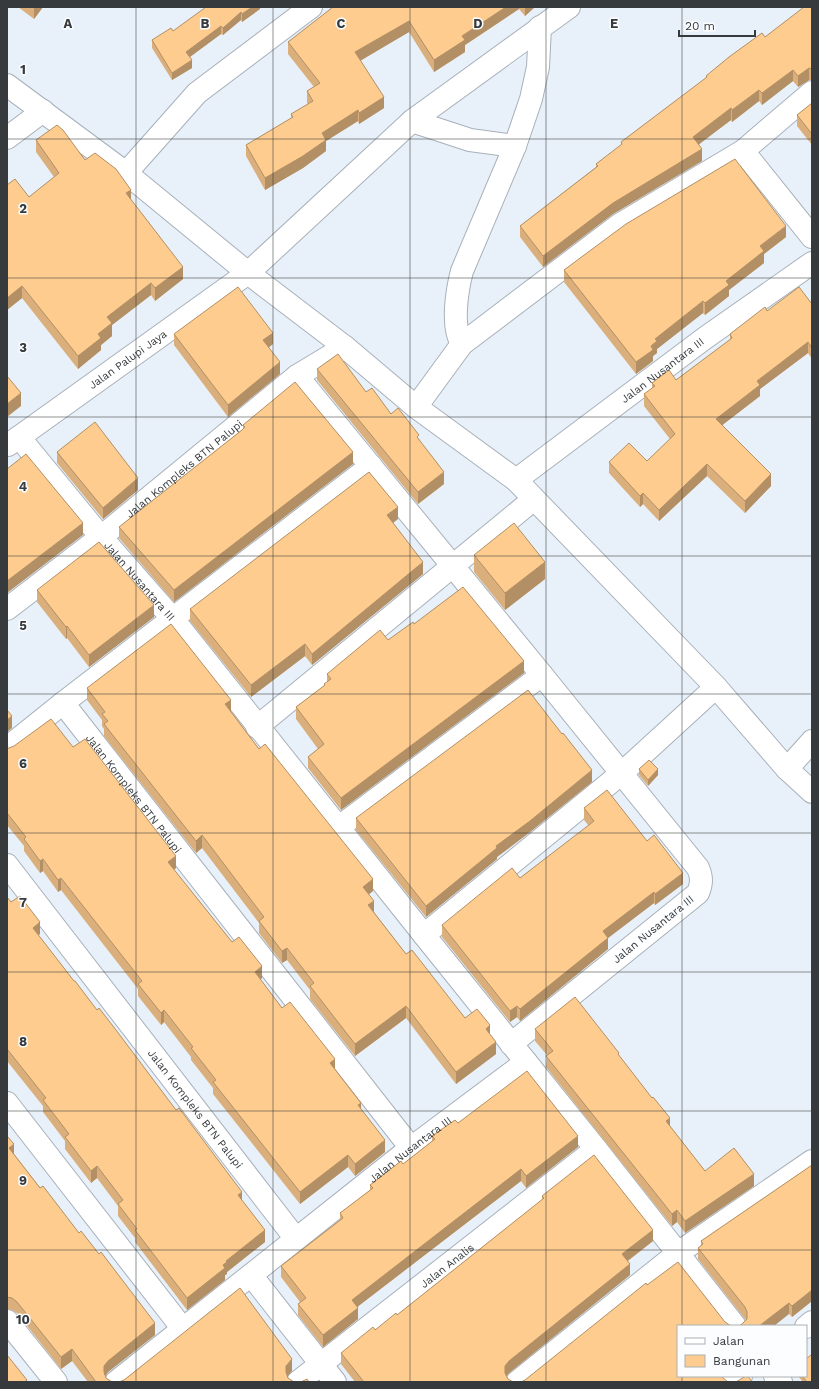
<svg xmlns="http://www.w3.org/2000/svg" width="819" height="1389" font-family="'Work Sans',sans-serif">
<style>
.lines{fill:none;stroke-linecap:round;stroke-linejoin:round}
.minor-casing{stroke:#a8b0b9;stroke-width:24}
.minor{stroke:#fff;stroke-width:22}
.wall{fill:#daaf7b}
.shaded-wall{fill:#b28f64}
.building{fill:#fecc8f;stroke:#b28f64}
.grid{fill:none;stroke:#363a3d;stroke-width:1;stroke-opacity:0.55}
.labels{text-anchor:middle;stroke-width:3;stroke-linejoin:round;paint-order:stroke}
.street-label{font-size:11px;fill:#363a3d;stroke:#fbfdff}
.grid-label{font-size:13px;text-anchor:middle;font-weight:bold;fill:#363a3d;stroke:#fbfdff;stroke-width:3;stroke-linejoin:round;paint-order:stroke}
</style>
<rect width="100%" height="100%" fill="#e8f1fa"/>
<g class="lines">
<g class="minor-casing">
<g id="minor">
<path d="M7,85l119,88 122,100 97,74 71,60 100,73 200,207 71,82 25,23"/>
<path d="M412,121l58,19 45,6"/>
<path d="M7,138l36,-27"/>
<path d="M743,151l69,86"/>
<path d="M126,173l71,-80 114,-86"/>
<path d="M462,344c-11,-17 -5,-54 0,-73l53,-125 16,-47 7,-32 2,-40"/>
<path d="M297,376l245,299 156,193c4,9 4,15 0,25l-187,151"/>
<path d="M416,407l46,-63 157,-119 124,-74 69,-59"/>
<path id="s1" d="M19,437l82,100 72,82 251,316 172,214 139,177"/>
<path id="s2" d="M8,445l240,-172 164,-152 157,-114"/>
<path id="s3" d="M516,480l189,-142 107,-75"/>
<path id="s4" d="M7,609l94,-72 196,-161 48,-29"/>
<path id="s5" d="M63,703l348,445"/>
<path d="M257,727l277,-228"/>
<path d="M7,748l56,-45 308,-237"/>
<path d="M787,769l25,-28"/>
<path d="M339,827l203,-152"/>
<path id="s6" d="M7,865l289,374"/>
<path d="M424,935l198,-162 94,-86"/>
<path d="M7,1103l176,226"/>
<path d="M251,1275l84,107"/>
<path d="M7,1321l49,61"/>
<path d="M806,1327l6,-5"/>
<path d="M775,1376l6,6"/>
<path id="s7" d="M116,1382l295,-234 115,-86"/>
<path id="s8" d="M298,1382l298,-233"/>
<path d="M517,1382l161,-129 134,-92"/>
<path d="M733,1382l8,-6"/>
</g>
</g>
<use href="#minor" class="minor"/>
</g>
<path class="wall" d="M18,7h25l-9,12z
M260,7v2l-18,13 -1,-2 -18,15 -2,-1 -32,23 3,11 -20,12 -20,-32v-8l21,-9z
M333,7h202l-10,9 -6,-7 -54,36v7l-31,20 -25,-40 -49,28 24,48 -25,16 -1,-3 -32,20v10l-23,17 -38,22 -19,-34v-11l45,-27v-4l17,-10 -1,-1v-12l7,-4 -26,-33v-12z
M812,7v73h-3l-11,7 -5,-6 -31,24 -3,-4 -27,21 -1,-2 -33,24 4,17 -89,53 -70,53 -23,-30v-11l76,-59v-3l25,-18v-4l85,-64v-2z
M812,103v42l-15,-19v-11z
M36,140l49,20 46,40 52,79 -28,22 -4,-6 -39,30v11l-11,9v5l-23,19 -56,-71 -15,12 22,-113 25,-20 -18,-25z
M786,237l-22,17v9l-35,27v6l-24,19 -2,-2 -46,36v4l-4,3v5l-17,13 -72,-92v-12z
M812,304v55l-4,-6 -48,36v7l-38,29 49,61 -26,27 -38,-37 -48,45 -16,-17 -3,3 -31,-34v-11l38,-1 23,-22 -26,-33v-12l8,-5v-6l24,-3 54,-40v-6l37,-23z
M174,334l99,10 -4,3 11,27 -52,43 -54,-72z
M317,369l49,23 25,22 28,25 25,45 -26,20 -101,-124z
M243,425l110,39 -179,138 -55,-64v-11l124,-98z
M57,452l81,38 -35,29 -46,-56z
M398,519l-5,4 30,51 -111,91 -7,-9 -54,41 -61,-76v-12z
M474,555l71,24 -40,31 -31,-38z
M37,590l117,27 -65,50 -22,-29 -1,1 -29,-37z
M414,624l110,49 -183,137 -33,-42v-11l10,-8 -22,-30v-12l28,-21v-2l3,-2v-8l61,-34z
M87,688l144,23 28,38 114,142 -4,3 5,18 32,42 59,64 25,17 6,19 -40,30 -50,-66 -51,38 -45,-57v-9l-23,-30 -5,3 -23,-30v-10l-57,-75 -6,5 -92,-117v-7l-2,-3v-6l-15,-20z
M73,747l103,121 -2,2 58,72 30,36 -2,2 22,28 53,61 26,40 24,43 -30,24 -7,-9 -48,37 -87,-110v-6l-22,-28v-3l-27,-35 -3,3 -23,-29v-7l-77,-99 -3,2 -15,-21 -3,2 -16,-22v-5l-17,-21v-77z
M639,769l19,6 -10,11 -9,-11z
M592,782l-62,50 -33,25v2l-71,58 -70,-87v-12z
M584,808l63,33 36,43 -28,21 -1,-2 -46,35v11l-88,72 -3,-4 -7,5 -68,-85v-12l78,-47 69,-52 -5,-6z
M7,897l4,5 29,32 -2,1 204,265 23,42 -38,30v2l-2,1v5l-38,30 -52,-68v-4l-17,-22v-10l-21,-28 -6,5 -26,-34v-8l-22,-29v-6l-36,-45z
M535,1029l84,27 51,70 35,45 49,15 -69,47 -8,-11 -5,4 -126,-159 1,-12 -12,-14z
M458,1123l120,24 -52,41 -5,-7 -164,126 1,12 -35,28 -25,-32v-11l2,-2 -19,-25v-11l59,-46v-7l30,-23v-5l33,-21 29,-23v-5z
M7,1136l7,18 141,181 -47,37 -3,4 1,2 6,4h-24l-16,-21 -11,8 -44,-56 -5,-3 -5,-1z
M812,1165v136l-20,16 -3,-3 -47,10 4,-4 -1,-1 -47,-60v-11l3,-2v-5z
M542,1196l111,45 -25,20 2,14 -121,98 -3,3 2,3 5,3h-158l-14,-18v-11l34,-23 22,-15 145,-115z
M798,1376h8l6,6h-9z"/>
<path class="shaded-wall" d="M34,7h9l-9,12z
M252,7h8v2l-18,13v-8z
M506,7h13v2l-54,36v7l-31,20v-12l28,-24z
M525,7h10l-10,9z
M241,12v8l-18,15v-7z
M409,21v11l-54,32v-12z
M221,26v8l-35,26v-8z
M192,60v8l-20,12v-7z
M809,68v12l-11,7v-11z
M793,70v11l-31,24v-12z
M759,90v11l-27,21v-12z
M384,97v11l-25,16v-11z
M731,108v12l-38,29v-12z
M358,110v11l-32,20v10l-23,17 -38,22v-12l57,-45z
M702,149v12l-89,53 -70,53v-11l70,-53z
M131,190v12l-5,-9z
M786,226v11l-22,17v9l-35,27v6l-24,19v-12l21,-22 34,-35z
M183,267v12l-28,22v-13z
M151,283v12l-39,30v11l-11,9v5l-23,19v-13l20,-22 9,-17z
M22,286v12l-15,12v-12z
M703,301v12l-46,36v4l-4,3v5l-17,13v-12l15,-16 4,-7z
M273,333v11l-10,8v-12z
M808,342v11l-48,36v7l-44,34v-11l41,-38z
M280,362v12l-52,43v-12z
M21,393v13l-14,11v-13z
M353,452v12l-179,138v-12z
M707,464v12l-48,45v-11z
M444,472v12l-26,20v-12z
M771,474v12l-26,27v-12z
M138,478v12l-35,29v-11z
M643,493v11l-3,3v-11z
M398,507v12l-11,8v-12z
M83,523v12l-76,58v-12z
M423,562v12l-111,91v-11z
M545,562v17l-40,31v-17z
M154,605v12l-65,50v-12z
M67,626v12l-1,1v-12z
M305,644v12l-54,41v-12z
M524,661v12l-183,137v-12z
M231,700v12l-6,-8z
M12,716v12l-5,4v-12z
M658,769v6l-10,11v-6z
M592,770v12l-62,50 -33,25v2l-71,58v-11l70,-60z
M202,835v13l-6,5v-12z
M176,856v12l-8,6v-12z
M43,859v12l-3,2v-12z
M683,873v11l-28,21v-11z
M61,878v12l-3,2v-12z
M373,879v12l-10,8v-12z
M654,892v11l-46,35v11l-88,72v-12l83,-78z
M374,901v12l-6,-8z
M40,922v12l-7,6v-12z
M287,948v12l-5,3v-12z
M262,966v12l-7,6v-12z
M406,1006v12l-51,38v-12z
M517,1006v11l-7,5v-11z
M164,1010v12l-3,3v-12z
M490,1025v13l-4,-9z
M496,1042v12l-40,30v-12z
M335,1059v12l-5,-8z
M361,1103v12l-3,-10z
M670,1118v12l-4,-9z
M578,1136v11l-52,41v-12z
M385,1140v12l-30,24v-12z
M14,1144v12l-5,-8z
M348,1155v12l-48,37v-12z
M97,1166v12l-6,5v-12z
M521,1169v12l-169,130v-11z
M754,1174v12l-69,47v-12z
M242,1192v11l-4,-8z
M677,1210v12l-5,4v-12z
M265,1230v12l-38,30v2l-2,1v5l-38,30v-12l36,-33 3,-4z
M653,1230v11l-31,24v-11z
M630,1264v11l-121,98 -4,5v-12l4,-5z
M812,1290v11l-20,16v-11z
M789,1303v11l-15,12h-15z
M358,1308v11l-35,28v-12z
M155,1323v12l-47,37 -4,6v-12l4,-5z
M72,1349v12l-11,8v-12z
M292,1359v12l-6,7v-12z"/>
<path class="building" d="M206,7h46l-10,7 -1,-2 -18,16 -2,-2 -35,26 6,8 -20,13 -20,-33 19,-12 2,3z
M333,7h173l-44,29 3,4 -31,20 -25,-39 -54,31 29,45 -25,16 -1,-3 -36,23 4,7 -23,16 -38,22 -19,-33 47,-28 -2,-3 22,-13 -6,-10 13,-8 -32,-41z
M804,7h8v62l-3,-1 -11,8 -5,-6 -31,23 -3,-3 -27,20 -1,-2 -38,29 9,12 -89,54 -70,53 -23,-30 78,-60 -2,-2 26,-20 -1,-2 86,-65 -1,-1 23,-19 33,-24 3,4z
M812,103v31l-15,-19z
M57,125l6,5 22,30 10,-7 21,16 15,21 -5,3 57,74 -28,21 -4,-5 -44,34 5,6 -14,11 3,4 -23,18 -56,-70 -15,12v-113l8,-6 14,18 30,-24 -23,-33z
M735,159l51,67 -26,20 4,5 -38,30 3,4 -24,18 -2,-2 -48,38 2,2 -6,5 2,4 -17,12 -72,-92 62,-46z
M238,287l35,46 -10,7 17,22 -52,43 -54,-71z
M799,287l13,17v44l-4,-6 -51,39 3,4 -44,34 55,55 -26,27 -38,-37 -48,46 -16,-17 -3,3 -31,-34 20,-19 18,18 28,-27 -31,-40 11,-8 -3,-3 17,-13 7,10 56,-42 -2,-4 35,-27 2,4z
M338,354l28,38 6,-4 19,26 7,-6 21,27 -2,2 27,35 -26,20 -101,-123z
M7,376l14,17 -14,11z
M295,382l58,70 -179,138 -55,-63 123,-97 3,-3 -2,-2z
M95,422l43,56 -35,30 -46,-56z
M26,454l57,69 -76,58v-112z
M369,472l29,35 -11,8 36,47 -111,92 -7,-10 -54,41 -61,-76z
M514,523l31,39 -40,31 -31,-38z
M99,542l55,63 -65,50 -22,-29 -1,1 -29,-37z
M463,587l61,74 -183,137 -33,-41 16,-13 -28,-37 29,-22 -1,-1 7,-5 -4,-5 53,-44 8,10 25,-18 1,2z
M171,624l60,76 -6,4 34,45 6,-5 108,135 -10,8 11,14 -6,4 38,49 6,-4 53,68 12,-9 13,16 -4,4 10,13 -40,30 -50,-66 -51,38 -45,-58 4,-3 -27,-35 -5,3 -23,-30 5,-4 -62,-82 -6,6 -92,-117 4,-3 -6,-7 3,-2 -18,-24z
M528,690l34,44 1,-1 29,37 -62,51 -34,25 1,2 -71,58 -70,-88z
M7,710l5,6 -5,4z
M51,719l22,28 12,-8 91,117 -8,6 64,80 7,-5 23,29 -7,6 27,36 8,-6 45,57 -5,4 31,40 -3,2 27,35 -30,24 -7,-9 -48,37 -87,-110 3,-2 -25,-32 2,-1 -29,-37 -3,3 -23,-29 4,-3 -81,-103 -3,2 -15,-21 -3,2 -16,-22 2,-2 -19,-24v-2l1,-1 -1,-2v-60h2l5,-2z
M649,760l9,9 -10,11 -9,-11z
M607,790l40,51 7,-6 29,38 -28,21 -1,-2 -51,39 5,7 -88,71 -3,-3 -7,5 -68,-86 70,-57 8,10 74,-57 -10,-13z
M20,896l20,26 -7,6 41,53h1l22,29 2,-2 17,22 60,80 3,-2 63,84 -4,3 27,35 -39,31 1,1 -4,3 2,3 -38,30 -52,-68 2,-1 -19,-25 5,-4 -26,-34 -6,5 -26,-34 4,-3 -26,-34 3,-2 -39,-49v-152l4,5z
M575,997l44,56 -1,1 34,44 1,-1 17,21 -4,3 39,50 29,-23 20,26 -69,47 -8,-11 -5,4 -126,-158 7,-5 -18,-22z
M527,1071l51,65 -52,40 -5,-7 -169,131 6,8 -35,27 -25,-31 8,-6 -25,-32 62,-48 -3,-5 33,-25 -3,-3 31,-24 2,3 32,-25 -3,-3 23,-16 3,3z
M7,1136l7,8 -5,4 31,40 3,-2 36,47 2,-2 18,23 2,-2 54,71 -47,38 -4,5v6l2,6 6,4h-16l-24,-33 -11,8 -44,-55 -5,-4 -5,-1z
M594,1155l59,75 -31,24 8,10 -121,97 -4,5v7l3,6 5,3h-149l-23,-29 32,-26 2,3 21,-17 1,2 147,-117 -2,-2z
M812,1165v125l-20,16 -3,-3 -30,23h-20l3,-2 5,-5v-7l-2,-5 -47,-59 5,-4 -2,-3z
M678,1262l47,60 6,4h-53v50h44l1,2 5,4h-207l4,-2 121,-97 1,2z
M240,1288l52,71 -6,7v6l2,6 6,4h-175l5,-2z
M7,1355l20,25 -3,2h-17z
M811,1355l1,1v26h-5l-5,-6h4v-17z
M746,1376h2l4,6h-16z
M307,1379l2,3h-8z"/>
<path class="grid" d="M136,7v1375M273,7v1375M410,7v1375M546,7v1375M682,7v1319M7,139h805M7,278h805M7,417h805M7,556h805M7,694h805M7,833h805M7,972h805M7,1111h805M7,1250h805M682,1376v6"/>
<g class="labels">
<g class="street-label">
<text dy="4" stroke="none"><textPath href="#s2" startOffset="147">Jalan Palupi Jaya</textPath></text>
<text dy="4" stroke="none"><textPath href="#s3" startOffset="183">Jalan Nusantara III</textPath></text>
<text dy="4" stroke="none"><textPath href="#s4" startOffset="226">Jalan Kompleks BTN Palupi</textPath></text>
<text dy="4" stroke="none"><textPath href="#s1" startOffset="188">Jalan Nusantara III</textPath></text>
<text dy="4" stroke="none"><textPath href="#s5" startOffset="115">Jalan Kompleks BTN Palupi</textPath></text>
<text transform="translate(653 929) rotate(-39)" y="4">Jalan Nusantara III</text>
<text dy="4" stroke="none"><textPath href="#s6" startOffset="308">Jalan Kompleks BTN Palupi</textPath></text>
<text dy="4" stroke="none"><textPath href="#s7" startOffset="375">Jalan Nusantara III</textPath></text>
<text dy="4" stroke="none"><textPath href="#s8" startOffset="189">Jalan Analis</textPath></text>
</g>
</g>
<g class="grid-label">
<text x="68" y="28">A</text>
<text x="205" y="28">B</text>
<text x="341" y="28">C</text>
<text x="478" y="28">D</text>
<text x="614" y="28">E</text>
<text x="23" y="74">1</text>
<text x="23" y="213">2</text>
<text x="23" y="352">3</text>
<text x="23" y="491">4</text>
<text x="23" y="630">5</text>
<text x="23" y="768">6</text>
<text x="23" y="907">7</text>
<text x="23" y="1046">8</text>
<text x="23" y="1185">9</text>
<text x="23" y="1324">10</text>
</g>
<rect width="819" height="1389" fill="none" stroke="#363a3d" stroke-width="16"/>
<rect x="677" y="1325" width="130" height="52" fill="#fbfdff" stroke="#acafb1"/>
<rect x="685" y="1338" width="20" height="6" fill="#ffffff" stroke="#acafb1"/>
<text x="713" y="1345" font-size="12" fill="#363a3d">Jalan</text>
<rect x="685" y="1355" width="20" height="12" fill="#fecc8f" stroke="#acafb1"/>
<text x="713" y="1365" font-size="12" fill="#363a3d">Bangunan</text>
<path d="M679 30v6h76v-6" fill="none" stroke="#363a3d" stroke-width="2"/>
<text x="685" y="30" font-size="12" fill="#363a3d" stroke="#fbfdff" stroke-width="3" paint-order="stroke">20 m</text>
</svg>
